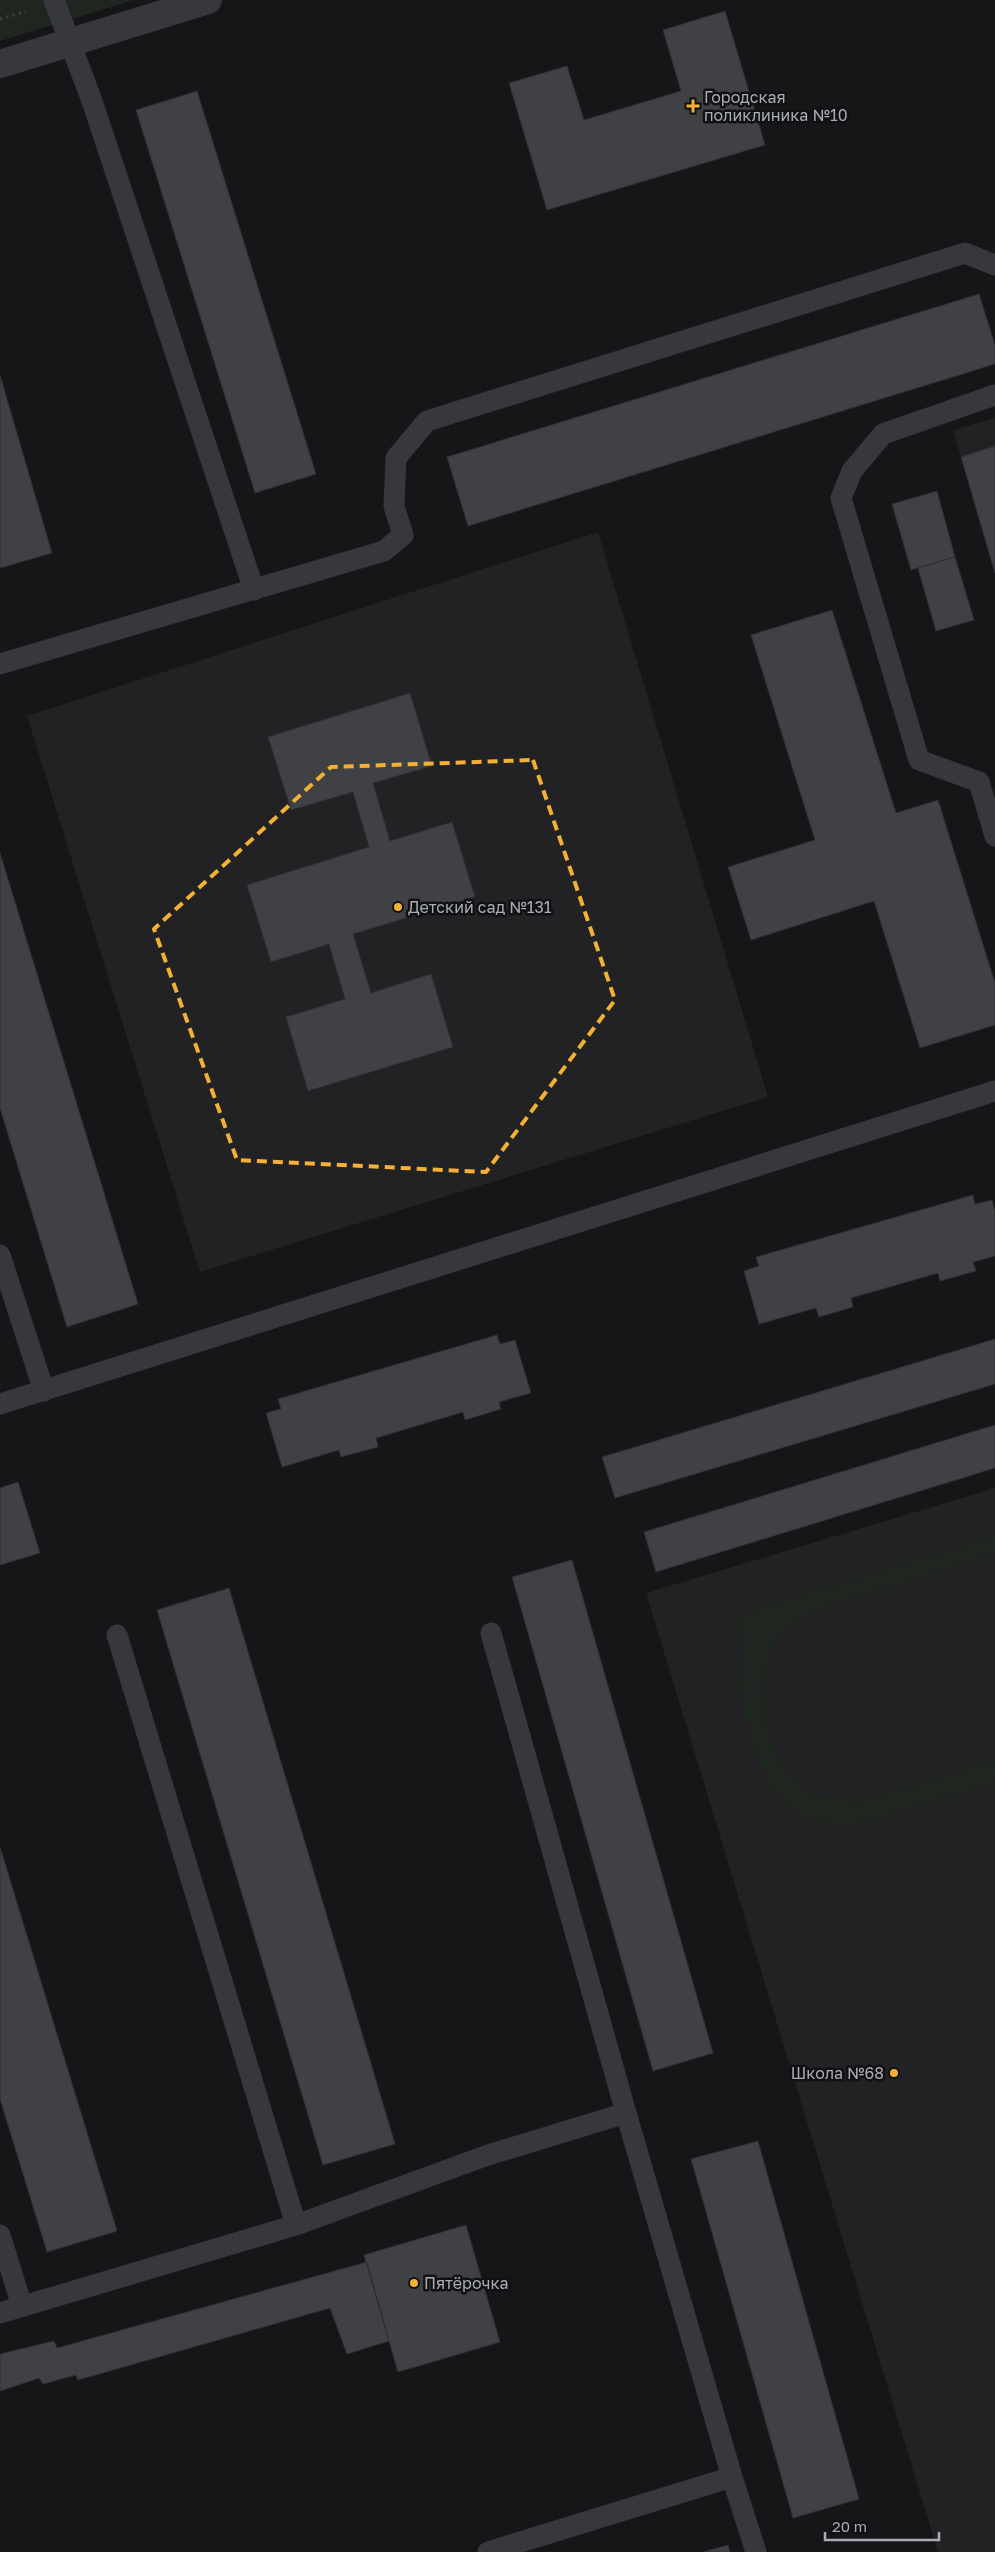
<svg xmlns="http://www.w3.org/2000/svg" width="995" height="2552" font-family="'Golos Text',sans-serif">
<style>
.built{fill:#222225}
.green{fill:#1e261f}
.building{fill:#404145;stroke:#303034}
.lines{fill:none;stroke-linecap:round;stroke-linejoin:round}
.path{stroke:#3d3f44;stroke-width:3;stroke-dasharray:2.5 4;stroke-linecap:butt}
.service{stroke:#37383d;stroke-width:21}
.tertiary{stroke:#37383d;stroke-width:28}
.marked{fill:none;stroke:#f2b134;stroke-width:4;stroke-dasharray:10 6;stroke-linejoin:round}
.poi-dot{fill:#f2b134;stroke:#111113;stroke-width:2}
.labels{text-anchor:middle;stroke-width:5;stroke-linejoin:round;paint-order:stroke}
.poi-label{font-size:16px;fill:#a8adb8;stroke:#111113;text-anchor:start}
</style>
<rect width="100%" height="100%" fill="#161618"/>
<path class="built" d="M995,418v155l-42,-143z
M598,532l170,565 -568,175 -173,-556z
M995,1488v1064h-57l-292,-959z"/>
<path class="green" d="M0,0h134l-134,41z
M995,1536v18l-183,57 -30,21 -8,12 -7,19 -4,25 2,28 6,24 13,27 12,16 18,11 43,9 138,-42v21l-122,38 -25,6 -27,-4 -21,-7 -21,-17 -14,-21 -20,-56 -5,-33 2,-37 -3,-36z"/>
<path class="building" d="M725,11l40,134 -218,65 -38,-127 58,-17 17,54 97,-29 -18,-61z
M197,91l119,383 -61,19 -119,-383z
M979,294l16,51v19l-527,162 -21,-69z
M0,375l52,178 -52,15z
M995,446v127l-34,-116z
M937,491l18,66 -44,13 -19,-66z
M955,557l19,63 -38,11 -18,-63z
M832,610l64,203 42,-13 57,183v42l-75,23 -46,-147 -123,39 -23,-73 87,-27 -64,-205z
M410,693l22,73 -59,17 17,58 62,-19 23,75 -122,37 18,59 60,-19 22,73 -145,44 -22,-74 59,-18 -16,-55 -58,18 -24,-77 122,-38 -16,-55 -62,18 -23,-73z
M0,853l138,451 -71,23 -67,-219z
M973,1195l2,9 17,-4 3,11v45l-22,6 3,9 -36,10 -2,-8 -87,25 2,9 -34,10 -3,-9 -57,16 -15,-53 15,-5 -3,-9z
M497,1335l3,9 15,-4 16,53 -32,9 2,7 -36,11 -2,-8 -87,26 2,9 -37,10 -2,-7 -57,17 -16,-54 15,-4 -3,-10z
M995,1339v45l-380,114 -13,-41z
M995,1425v43l-339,104 -12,-40z
M18,1482l22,71 -40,12v-77z
M572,1560l141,493 -60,18 -141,-494z
M229,1588l166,556 -72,21 -166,-555z
M0,1847l117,384 -70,21 -47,-153z
M758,2141l101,358 -66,19 -102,-359z
M466,2225l34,117 -102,30 -34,-117z
M367,2262l22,79 -42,13 -17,-46 -252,72 -2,-5 -33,9 -4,-6 -39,13v-37l54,-13 3,7z
M728,2545l2,7h-27z"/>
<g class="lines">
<path class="path" d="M0,19l26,-8"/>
<path class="service" d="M54,0l38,101 162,489
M995,395l-112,39 -31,37 -11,27 78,262 60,22 16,54
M0,664l384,-113 19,-16 -9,-29 2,-48 31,-37 538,-168 30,12
M0,1255l44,136
M0,1404l995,-313
M491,1633l135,480
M117,1635l179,590
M0,2235l22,71
M0,2313l296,-88 192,-70 138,-42 106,364 24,75
M488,2552l244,-75"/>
<path class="tertiary" d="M0,64l208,-64"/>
</g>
<path class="marked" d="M533,760l82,240 -129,172 -249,-12 -83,-231 177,-162z"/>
<g class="poi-dot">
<path d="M690.5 98.5h5v5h5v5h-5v5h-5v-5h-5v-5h5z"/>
<circle cx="398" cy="907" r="5"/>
<circle cx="894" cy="2073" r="5"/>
<circle cx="414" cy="2283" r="5"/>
</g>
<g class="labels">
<g class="poi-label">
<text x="704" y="103">Городская<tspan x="704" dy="18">поликлиника №10</tspan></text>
<text x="408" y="913">Детский сад №131</text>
<text x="884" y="2079" text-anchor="end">Школа №68</text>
<text x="424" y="2289">Пятёрочка</text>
</g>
</g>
<path d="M825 2532v8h114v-8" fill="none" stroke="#a8adb8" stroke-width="2.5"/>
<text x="832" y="2532" font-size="15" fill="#a8adb8" stroke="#111113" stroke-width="4" paint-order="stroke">20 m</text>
</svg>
